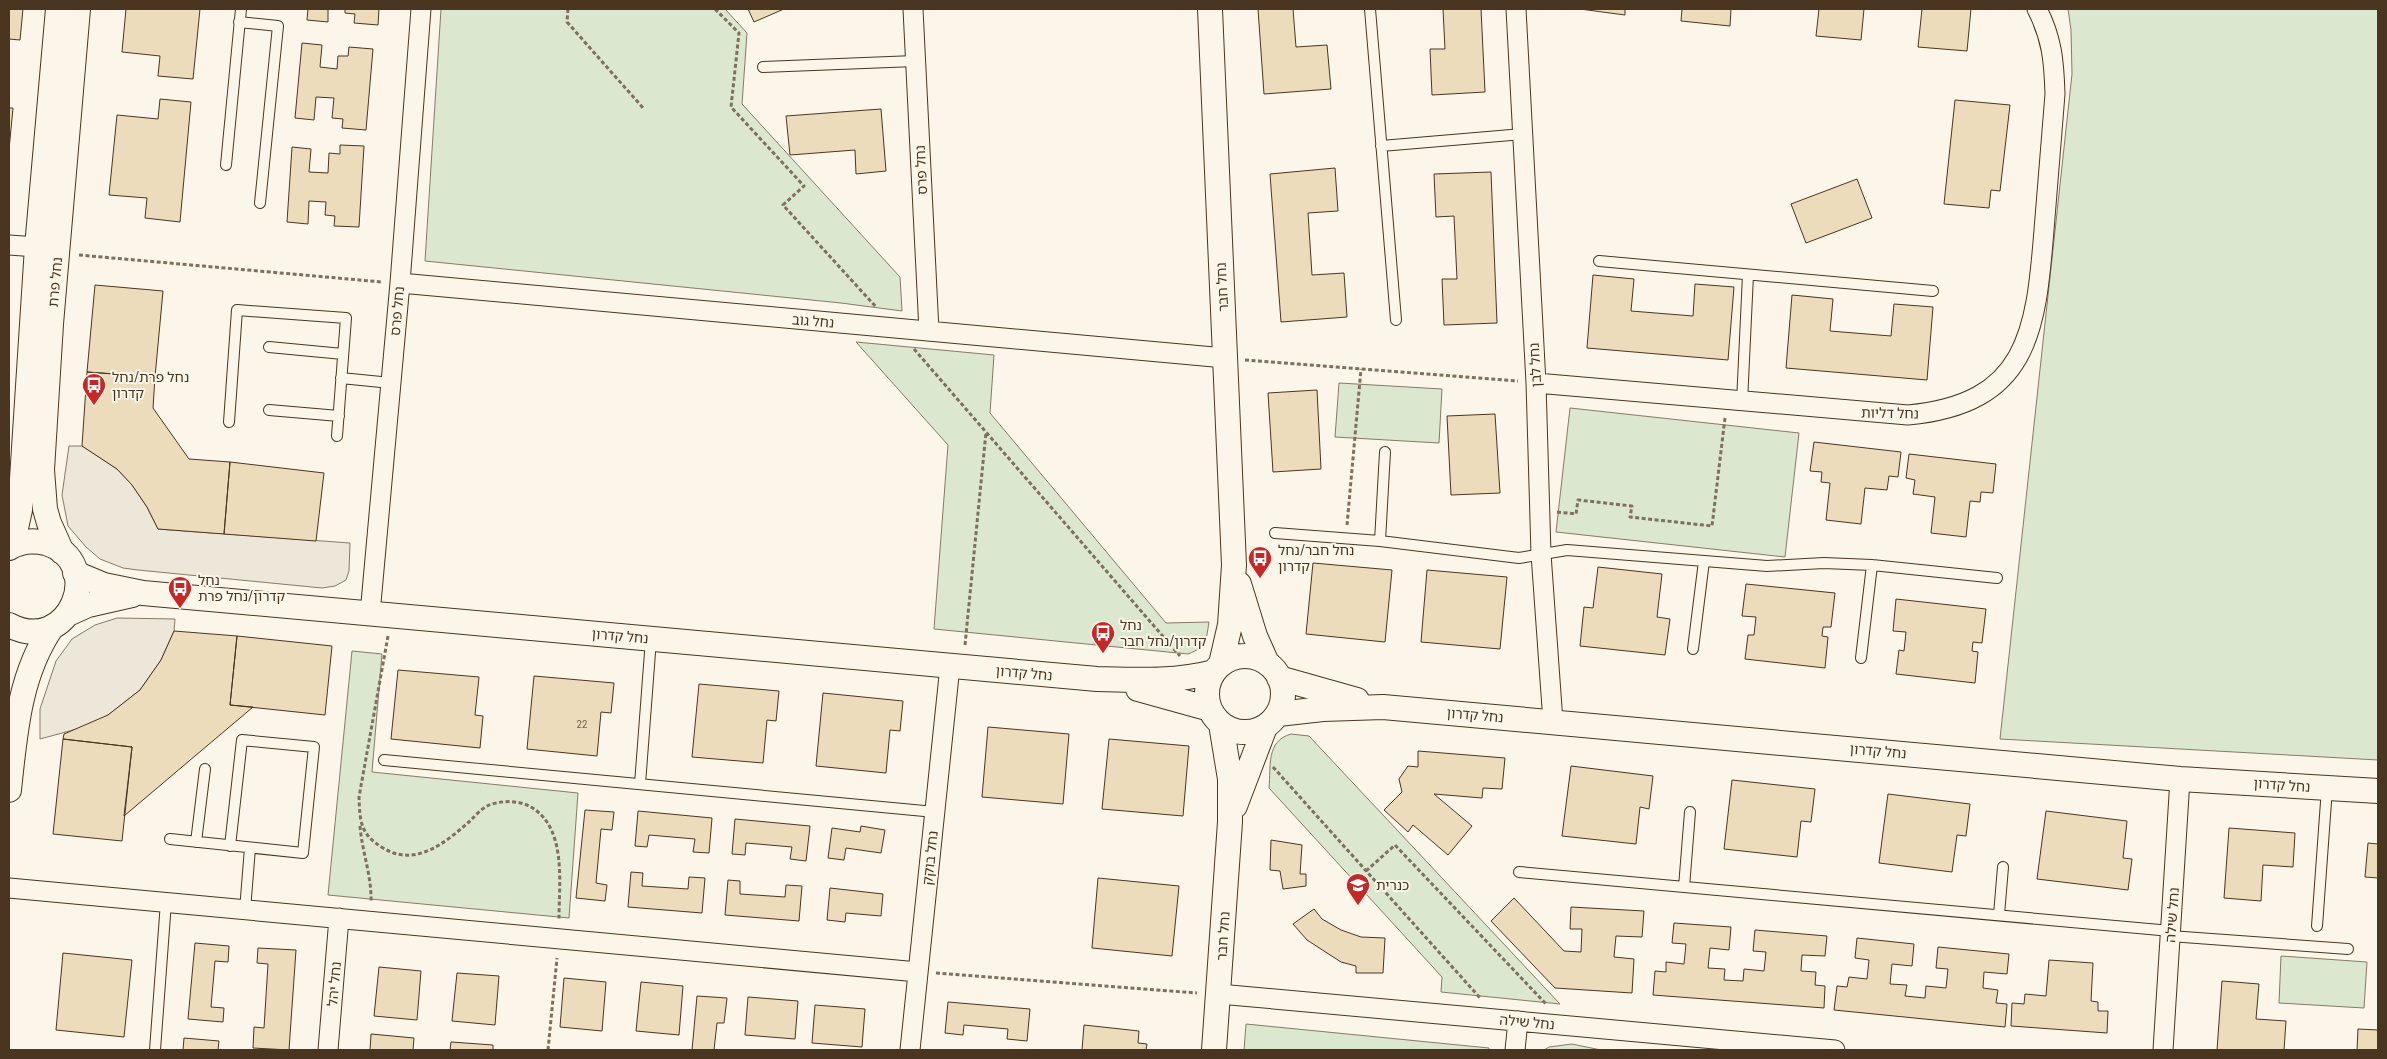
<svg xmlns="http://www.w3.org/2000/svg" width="2387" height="1059" font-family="'Roboto Condensed','Noto Sans Hebrew',sans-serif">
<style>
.green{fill:#dce7d0;stroke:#887966}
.parking{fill:#ede7d9;stroke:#887966}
.building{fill:#ecdcbc;stroke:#4a3520}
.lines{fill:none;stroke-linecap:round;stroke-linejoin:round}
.service-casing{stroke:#4a3520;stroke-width:12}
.minor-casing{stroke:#4a3520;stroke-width:21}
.tertiary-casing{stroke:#4a3520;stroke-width:26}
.path{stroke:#7f6f5c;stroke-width:3;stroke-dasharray:4 2.5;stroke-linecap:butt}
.service{stroke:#fbf6e9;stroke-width:10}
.minor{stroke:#fbf6e9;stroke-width:19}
.tertiary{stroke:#fbf6e9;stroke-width:24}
.labels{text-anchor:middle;stroke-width:4;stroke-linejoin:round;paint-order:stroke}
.number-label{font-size:11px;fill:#725f47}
.street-label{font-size:14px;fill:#4a3520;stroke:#fbf6e9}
.poi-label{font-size:14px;fill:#4a3520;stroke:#fbf6e9;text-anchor:start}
</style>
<rect width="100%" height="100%" fill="#fbf6e9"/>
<path class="green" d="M441,9h284l22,24 -5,71 158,173 2,34 -61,-8 -416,-42z
M2068,9h310v751l-378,-21 72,-665 -1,-44z
M856,342l138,13 -4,58 176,210 43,-1c-3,18 -2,25 -21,32l-254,-25 14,-184z
M1339,383l103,6 -3,54 -104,-6z
M1570,408l229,25 -14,124 -229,-25z
M352,651l30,3 -10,118 206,21 -9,125 -241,-23z
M1291,734l18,2 251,268 -119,-12 1,-15 -173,-189c2,-22 -3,-47 22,-54z
M2281,956l86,6 -3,46 -85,-5z
M1246,1024l243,24v2h-245z
M1572,1044l29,6h-57l5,-3z"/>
<path class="parking" d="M69,446h13l35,23 15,16 15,22 11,22 192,14 -1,28 -3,9 -11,6 -13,2 -184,-18 -15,-2 -23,-9 -14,-12 -18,-21 -6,-31z
M117,618l58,1 -1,12 -13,29 -21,30 -32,25 -20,11 -48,13v-30l16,-48 16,-22 23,-14z"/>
<path class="building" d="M9,9h14l-3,31 -11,-1z
M126,9h74l-7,70 -35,-3 2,-20 -38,-4z
M308,9h20v13l-21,-2z
M345,9h34l-1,16 -24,-2 1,-9 -10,-1z
M748,9h36l-30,13z
M1258,9h35l3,38 31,-2 4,44 -67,5z
M1443,9h38l4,83 -53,3 -2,-46h15z
M1580,9h45v6z
M1682,9h49l-1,17 -49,-5z
M1819,9h45l-3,31 -45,-4z
M1922,9h49l-4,42 -49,-4z
M302,43l20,2 -2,22 17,2 1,-13h10l1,-9 24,2 -7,81 -24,-2 1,-9 -11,-1 2,-20 -18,-1 -2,23 -19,-2z
M160,99l31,3 -11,120 -35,-4 2,-20 -38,-3 8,-80 41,4z
M1955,100l55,5 -10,86 -9,-1 -2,18 -45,-4z
M9,108h4l-4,42z
M881,109l5,62 -30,3 -1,-24 -65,5 -4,-39z
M340,145l24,1 -5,81 -25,-1 1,-10 -10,-1 1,-13 -17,-1 -1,23 -21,-2 5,-75 19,2 -2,23 19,1 1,-20 11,1z
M1335,168l3,43 -30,2 4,62 32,-2 3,44 -66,5 -11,-148z
M1491,172l6,151 -53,2 -2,-46h15l-3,-63 -18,1 -2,-43z
M1857,179l15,39 -66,25 -15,-39z
M1593,275l41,4 -3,32 62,5 2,-32 39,3 -6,73 -141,-12z
M95,285l68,6 -8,86 -68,-5z
M1792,295l41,4 -3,32 61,5 3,-32 39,3 -6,73 -141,-12z
M87,372l68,5 -2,31 36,51 41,3 -6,72 -66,-5 -11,-22 -15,-22 -15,-16 -35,-23z
M1317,390l4,79 -48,3 -5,-79z
M1495,414l5,79 -49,2 -4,-79z
M1814,442l87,10 -3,25 -9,-1 -2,14 -22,-2 -4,36 -35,-4 4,-37 -9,-1 1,-10 -12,-1z
M1909,454l87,10 -3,29 -12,-1 -1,10 -10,-1 -4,36 -35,-4 4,-36 -22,-3 2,-14 -9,-2z
M230,462l94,11 -8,68 -92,-7z
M1313,563l79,7 -7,72 -79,-8z
M1598,567l64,7 -5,43 13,2 -5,36 -85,-9 4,-39 9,1z
M1427,570l80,7 -7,72 -79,-7z
M1746,584l89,9 -4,34h-8l-1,9 6,1 -3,31 -80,-9 3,-24h6l2,-18 -14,-1z
M1896,599l90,10 -4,34 -9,-1 -1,9 6,1 -3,31 -79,-9 3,-24 5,1 2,-19 -13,-1z
M174,631l63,5 -7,69 23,2 -129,109 8,-69 -69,-8 1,-5 44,-19 32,-25 21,-30z
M237,636l95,10 -7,69 -95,-10z
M398,670l81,7 -4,38 8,1 -3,32 -89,-9z
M534,676l80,7 -3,30 -10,-1 -4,44 -70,-7z
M699,684l80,7 -3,30 -9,-1 -4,43 -71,-6z
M823,693l80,8 -3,30 -10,-1 -4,43 -70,-7z
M988,727l81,7 -6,70 -81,-7z
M63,739l69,8 -10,94 -69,-7z
M1109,739l80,7 -6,70 -81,-7z
M1418,751l87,7 -3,31 -19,-1 -1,10 -48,-4 38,32 -24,29 -35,-30 -5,7 -24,-22 18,-18 -3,-13 9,-13 10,1z
M1571,766l82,10 -4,33 -9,-2 -4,37 -74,-8z
M1732,780l83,9 -4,33 -10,-1 -4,36 -73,-8z
M1888,794l82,10 -4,32 -9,-1 -5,37 -73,-9z
M585,810l29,2 -2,18 -11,-1 -5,54 11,2 -2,16 -29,-3z
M638,811l74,7 -3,35 -16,-1 2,-13 -46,-4 -2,12 -12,-1z
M2046,811l81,10 -4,37 9,1 -4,31 -91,-11z
M735,819l75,7 -4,35 -16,-2 2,-12 -46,-4 -1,12 -13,-1z
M861,826l24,4 -4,23 -35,-5 -2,12 -16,-2 4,-30 28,4z
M2229,828l66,5 -2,34 -30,-2 -2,36 -37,-3z
M1271,840l31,5 -2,29h6v12l-23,3 -3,-18 -10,-1z
M2368,843l10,1v34l-13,-1z
M631,872l12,1 -1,13 46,3 1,-12 16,1 -3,35 -74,-6z
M1098,878l81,8 -7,70 -80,-8z
M728,880l12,1v13l45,3 1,-12 16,1 -3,35 -74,-6z
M830,888l53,6 -2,22 -35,-3 -1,9 -18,-2z
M1514,898l50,53 17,1 1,-23h-12l1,-22 73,4 -2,26 -26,-1 -2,21 20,2 -2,34 -77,-5 -64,-67z
M1314,909l8,10 19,11 20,7 24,1 -2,35h-27v-7l-15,-4 -34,-22 -14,-16z
M1674,923l57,4 -2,23 -19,-2 -2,20 17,1 -1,11 19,1 1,-12 20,2 2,-19 -13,-1 2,-21 72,6 -2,20 -23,-1 -1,16 15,1 -1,13 10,1 -1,22 -171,-13 2,-24 11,1v-10l18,2 2,-20 -14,-1z
M1857,938l57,6 -2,22 -20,-2 -2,20 17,1 -2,11 20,2 1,-12 20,2 2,-19 -12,-1 2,-21 71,7 -2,20 -23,-2 -1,16 15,2 -2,13 11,1 -2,23 -171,-17 3,-24 10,1 2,-10 18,2 2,-19 -14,-2z
M195,943l34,3 -1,16 -13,-1 -4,46 13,1 -1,14 -35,-3z
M258,948l38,2 -7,100 -36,-2 1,-21 10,1 4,-64 -11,-1z
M63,953l69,7 -8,77 -68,-7z
M2049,960l44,3 -2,38 7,1v9h10l-1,22 -96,-7 1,-23 12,1 1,-10 21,2z
M379,967l42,4 -4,49 -43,-4z
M457,973l42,3 -4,49 -43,-4z
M564,978l42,4 -4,49 -42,-4z
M2222,981l37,3 -3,35 30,2 -2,29h-67z
M641,982l42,4 -4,49 -43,-4z
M697,996l30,2 -3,25h-7l-3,27h-22z
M748,997l50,4 -3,38 -50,-4z
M948,1002l82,7 -3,32 -20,-2 1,-10 -44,-4 -1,10 -18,-2z
M815,1005l50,4 -3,38 -50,-4z
M1084,1025l55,6 -1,12 9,1 -1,6h-64z
M2358,1029l20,1v20h-21z
M371,1034l43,4 -1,12h-43z
M184,1038l35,3 -1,9h-35z
M451,1042l42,3v5h-43z"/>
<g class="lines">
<g class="service-casing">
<path id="service" d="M1370,9l26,311
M239,22l39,4 -18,177
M763,67l152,-6
M1381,146l142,-12
M226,165l15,-156
M1599,261l334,30
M269,347l74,7
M341,378l50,5
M1742,402l6,-127
M269,410l70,6
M229,422l8,-112 109,8 -9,118
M1275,533l105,8 139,17 48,-8 200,16 57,-3 48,2 125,13
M1380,541l5,-89
M1693,649l11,-88
M1861,658l11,-93
M384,760l551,52
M640,784l11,-145
M170,839l133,14 11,-106 -72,-7 -12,106
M196,842l9,-73
M1519,872l652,59
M1684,887l6,-75
M245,910l5,-62
M1999,915l4,-48
M2317,926l10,-138
M2170,936l178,13
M155,1050l11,-148"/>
</g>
<g class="minor-casing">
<path id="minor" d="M913,9l16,322
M1516,9l20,374 5,171 12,168
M9,245l28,2
M400,283l825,75
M1536,383l372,32c120,-11 128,-83 136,-185 4,-45 7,-91 11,-136 -1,-33 -3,-56 -18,-85
M370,614l30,-331 21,-274
M9,888l909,84
M1219,994l616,56
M328,1050l11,-132
M910,1050l40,-384
M1515,1050l3,-29
M2163,1050l17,-271"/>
</g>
<g class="tertiary-casing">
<path id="tertiary" d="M1210,9l24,556 -4,60 -9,39
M9,548l5,-11 6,-27 17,-263 21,-238
M9,548c11,-7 24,-8 37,-5 62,20 23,114 -37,82
M62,552l-13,-29 -4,-14 -3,-39 9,-146 27,-315
M75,573l29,12 39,8 954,86c40,1 78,3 117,-7
M1239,584l16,52 12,27
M68,614l20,-9 44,-10
M1207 694a38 38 0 1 1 76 0a38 38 0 1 1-76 0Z
M1279,678l78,22
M1138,689l72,20
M1278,714l45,-5 60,-2 797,72 198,12
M9,790c6,-56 10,-115 43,-163
M1235,806l30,-79
M1214,1050l16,-228v-43l-9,-55"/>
</g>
<path class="path" d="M568,9l-1,13 77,87
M715,9l24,24 -8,74 73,79 -21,19 93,102
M79,255l303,27
M914,349l266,307
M1245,360l273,21
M1557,512l19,2 2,-14 54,6 -2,11 82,9 13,-108
M1347,525l14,-156
M388,636l-29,161c1,25 1,37 24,51 33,20 63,-6 87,-27 5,-5 11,-12 17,-15 13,-6 32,-6 44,1 36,21 28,76 28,112
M965,645l21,-213
M1273,767l208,232
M360,826c2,26 12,50 11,77
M1366,871l29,-26 151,159
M936,973l261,20
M548,1050l9,-92"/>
<use href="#service" class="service"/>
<use href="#minor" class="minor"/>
<use href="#tertiary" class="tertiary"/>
</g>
<defs>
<g id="bus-pin" transform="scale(1.25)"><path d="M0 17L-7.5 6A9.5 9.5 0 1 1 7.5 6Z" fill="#c62828" stroke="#fbf6e9"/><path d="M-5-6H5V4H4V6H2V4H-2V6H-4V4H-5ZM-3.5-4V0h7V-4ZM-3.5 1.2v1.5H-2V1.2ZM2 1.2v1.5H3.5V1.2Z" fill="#fff"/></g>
<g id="school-pin" transform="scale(1.25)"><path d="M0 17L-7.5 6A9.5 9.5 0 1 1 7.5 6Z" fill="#c62828" stroke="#fbf6e9"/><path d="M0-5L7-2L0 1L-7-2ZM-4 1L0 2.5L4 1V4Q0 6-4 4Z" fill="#fff"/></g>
</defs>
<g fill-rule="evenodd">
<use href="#bus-pin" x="94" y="385"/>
<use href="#bus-pin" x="1260" y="558"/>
<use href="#bus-pin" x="180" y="588"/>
<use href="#bus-pin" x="1103" y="633"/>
<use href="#school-pin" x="1358" y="885"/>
</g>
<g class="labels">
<g class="number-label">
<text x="582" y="728">22</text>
</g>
<g class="street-label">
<text transform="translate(921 170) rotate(-93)" y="5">נחל פרס</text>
<text transform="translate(55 282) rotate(-85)" y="5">נחל פרת</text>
<text transform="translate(1222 287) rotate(-93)" y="5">נחל חבר</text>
<text transform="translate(397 311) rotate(-85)" y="5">נחל פרס</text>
<text transform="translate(813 321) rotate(5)" y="5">נחל גוב</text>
<text transform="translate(1535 365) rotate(-93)" y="5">נחל לבן</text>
<text transform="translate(1890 413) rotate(1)" y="5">נחל דליות</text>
<text transform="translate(620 636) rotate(5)" y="5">נחל קדרון</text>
<text transform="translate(1024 673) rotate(5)" y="5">נחל קדרון</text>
<text transform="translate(1475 715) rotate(5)" y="5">נחל קדרון</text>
<text transform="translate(1878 751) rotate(5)" y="5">נחל קדרון</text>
<text transform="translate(2282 785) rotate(4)" y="5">נחל קדרון</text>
<text transform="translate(930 858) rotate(-84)" y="5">נחל בוקק</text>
<text transform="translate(2172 915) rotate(-86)" y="5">נחל שילה</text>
<text transform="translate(1223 936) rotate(-86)" y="5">נחל חבר</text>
<text transform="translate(334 984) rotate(-85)" y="5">נחל יהל</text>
<text transform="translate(1527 1022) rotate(5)" y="5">נחל שילה</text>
</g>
<g class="poi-label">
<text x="112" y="382">נחל פרת/נחל<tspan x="112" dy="16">קדרון</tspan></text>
<text x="1278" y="555">נחל חבר/נחל<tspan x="1278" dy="16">קדרון</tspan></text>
<text x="198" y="585">נחל<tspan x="198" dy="16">קדרון/נחל פרת</tspan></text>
<text x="1120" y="630">נחל<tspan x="1120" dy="16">קדרון/נחל חבר</tspan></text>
<text x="1376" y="890">כנרית</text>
</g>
</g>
<rect width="2387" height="1059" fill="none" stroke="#4a3520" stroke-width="20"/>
</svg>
